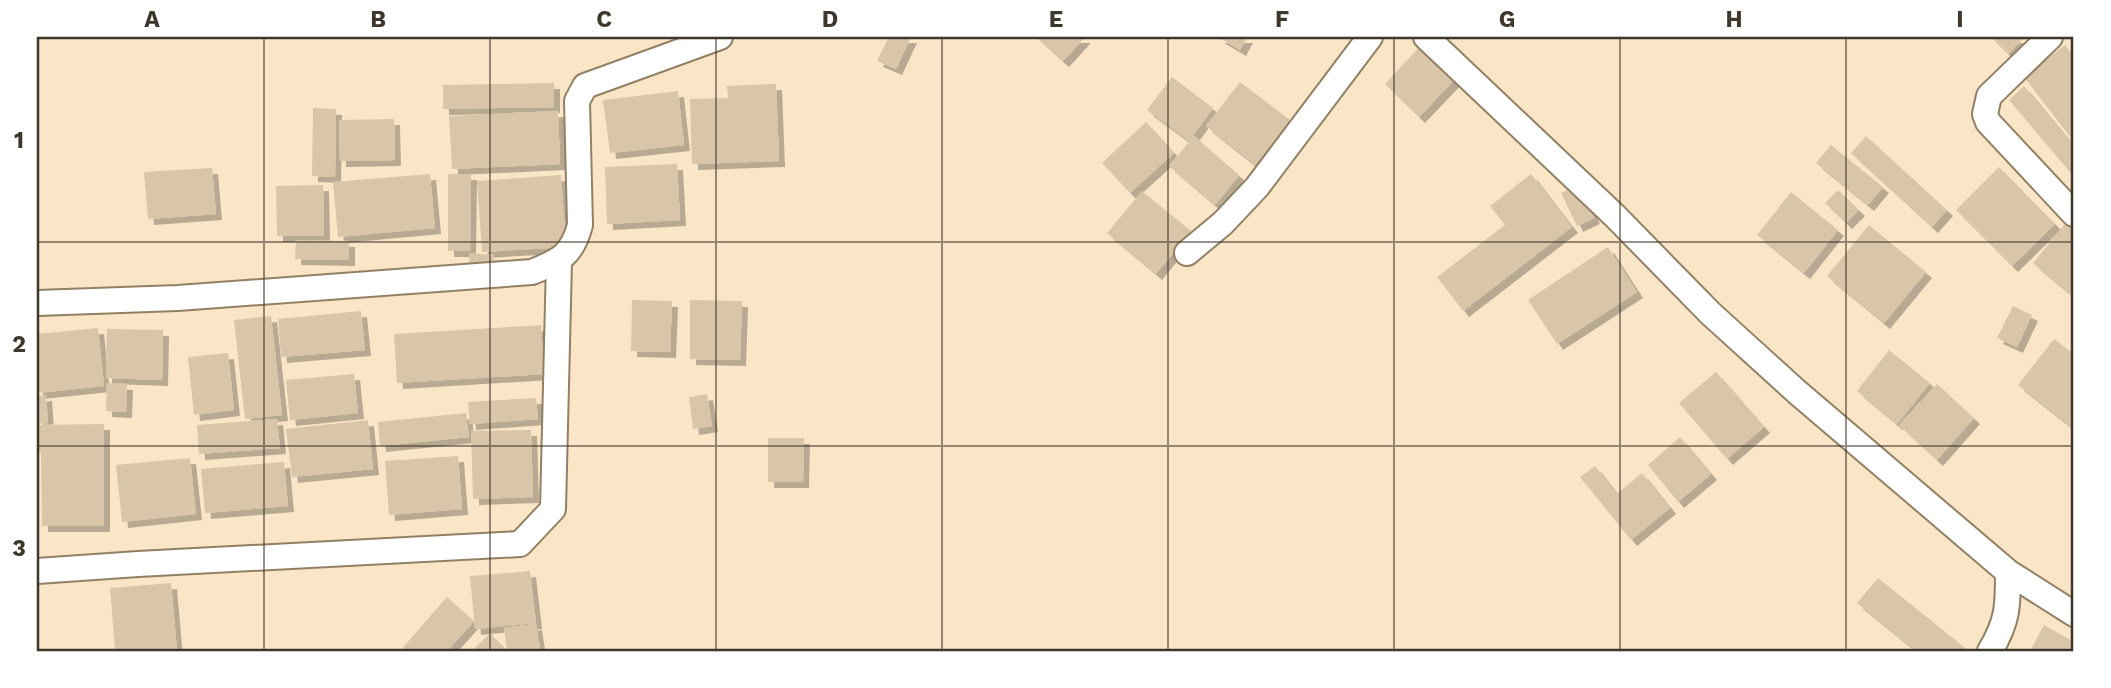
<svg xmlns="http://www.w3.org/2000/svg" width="2111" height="688" font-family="'Work Sans',sans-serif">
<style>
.building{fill:#d9c6a8;filter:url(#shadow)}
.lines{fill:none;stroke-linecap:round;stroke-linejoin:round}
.street-casing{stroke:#928064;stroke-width:28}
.street{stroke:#fff;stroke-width:24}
.grid{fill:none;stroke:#3f372b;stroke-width:2;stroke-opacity:0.55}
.neatline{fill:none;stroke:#3f372b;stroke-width:2.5}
.grid-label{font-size:23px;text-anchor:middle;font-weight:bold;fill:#3f372b}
</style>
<defs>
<filter id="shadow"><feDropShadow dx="6" dy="6" stdDeviation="0" flood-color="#0004"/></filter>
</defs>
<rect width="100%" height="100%" fill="#fae6c7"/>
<path class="building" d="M889,37h22l-15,32 -19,-8z
M1036,37h49l-22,24z
M1218,37h29l-7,13z
M1991,37h34l-17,17z
M1422,44l35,33 -38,40 -34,-33z
M2065,45l9,12v85l-50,-65z
M1172,77l41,31 -24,33 -42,-31z
M1240,82l50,38 -35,45 -49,-39z
M554,83v24l-111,2v-24z
M776,84l3,77 -87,3 -2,-65 38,-1 -1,-12z
M2024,86l50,60v31l-65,-77z
M678,91l6,54 -74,8 -7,-53z
M313,108l23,1 -1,68 -23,-1z
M558,111l2,53 -108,5 -3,-53z
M394,119l1,41 -55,1 -1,-41z
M1146,122l28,31 -44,40 -28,-30z
M1194,136l45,39 -24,30 -46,-39z
M1866,136l81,74 -15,17 -81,-74z
M1831,145l52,42 -15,18 -52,-42z
M677,164l3,56 -73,4 -2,-57z
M1999,167l56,57 -43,42 -56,-56z
M212,168l4,46 -68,5 -4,-47z
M430,174l5,54 -97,9 -5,-55z
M448,174h23l-1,77h-22z
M1531,174l41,53 -109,84 -26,-34 68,-52 -15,-19z
M561,175l5,72 -84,5 -5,-71z
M323,185l1,51h-47l-1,-50z
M1578,185l16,33 -17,8 -16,-33z
M1838,190l21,20 -13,13 -21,-20z
M1142,191l49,40 -35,43 -49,-41z
M1791,192l47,38 -34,43 -47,-38z
M2073,214l1,1v82l-41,-34z
M1869,225l57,47 -42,51 -57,-47z
M296,240l53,1v19l-54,-1z
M1608,247l29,45 -80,52 -29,-44z
M470,253l24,2 -1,13 -24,-2z
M632,300l40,1 -2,51 -39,-1z
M690,300l52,1 -2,59 -50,-1z
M2013,306l19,9 -15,32 -20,-9z
M361,311l4,39 -84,7 -3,-38z
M271,316l11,99 -37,4 -11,-99z
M541,325l3,49 -147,9 -3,-49z
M98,328l6,58 -67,7v-59z
M107,329l56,1 -1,50 -56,-2z
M2054,339l20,15v75l-56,-44z
M1889,350l41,33 -33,41 -40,-33z
M228,353l6,57 -40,5 -6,-58z
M1716,372l48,55 -37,32 -48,-56z
M354,374l4,39 -68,7 -4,-40z
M107,383l20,1 -1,28 -20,-1z
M1937,384l37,34 -37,42 -38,-35z
M707,394l5,32 -19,3 -4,-32z
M46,395l2,28 -11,1v-28z
M536,398l2,21 -68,5 -2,-22z
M466,413l3,24 -89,9 -2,-24z
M277,419l3,29 -81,6 -2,-29z
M368,420l5,49 -81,8 -6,-48z
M104,424v102h-62l-1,-73h-4v-28z
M531,430l2,67 -60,2 -2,-68z
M1680,437l31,37 -33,28 -30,-37z
M768,438h36l-1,44h-35z
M458,456l4,53 -73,6 -4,-54z
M190,458l6,56 -74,8 -6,-57z
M284,462l4,44 -83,7 -4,-44z
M1595,466l22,28 25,-21 28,35 -39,32 -51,-63z
M530,571l6,52 -61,6 -5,-53z
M1878,578l91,73h-53l-59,-48z
M171,583l6,68h-62l-5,-63z
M447,597l27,24 -27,30h-47z
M536,624l4,26 -68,1 18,-18 17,18 -3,-23z
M2044,625l30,17v9h-44z"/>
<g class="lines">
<g class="street-casing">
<path id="street" d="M1426,37l189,179 95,97 87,79 211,180 66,42
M2050,37l-61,59 -4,18 3,8 86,92
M1187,253l36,-30 34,-36 113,-150
M37,303l141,-5 354,-26c27,-11 40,-16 48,-47l-3,-124 8,-15 135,-49
M37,571l101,-7 382,-20 33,-35 6,-248
M1990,651c18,-30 18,-45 18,-79"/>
</g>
<use href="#street" class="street"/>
</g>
<path class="grid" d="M264,37v614M490,37v614M716,37v614M942,37v614M1168,37v614M1394,37v614M1620,37v614M1846,37v614M37,242h2037M37,446h2037"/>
<rect width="2111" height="688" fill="none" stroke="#ffffff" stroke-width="77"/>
<rect x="38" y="38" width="2034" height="612" class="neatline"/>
<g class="grid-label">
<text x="152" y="27">A</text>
<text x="378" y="27">B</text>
<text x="604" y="27">C</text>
<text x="830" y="27">D</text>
<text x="1056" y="27">E</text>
<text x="1282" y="27">F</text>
<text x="1507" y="27">G</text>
<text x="1734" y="27">H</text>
<text x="1960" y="27">I</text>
<text x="19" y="148">1</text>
<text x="19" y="352">2</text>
<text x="19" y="556">3</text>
</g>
</svg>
